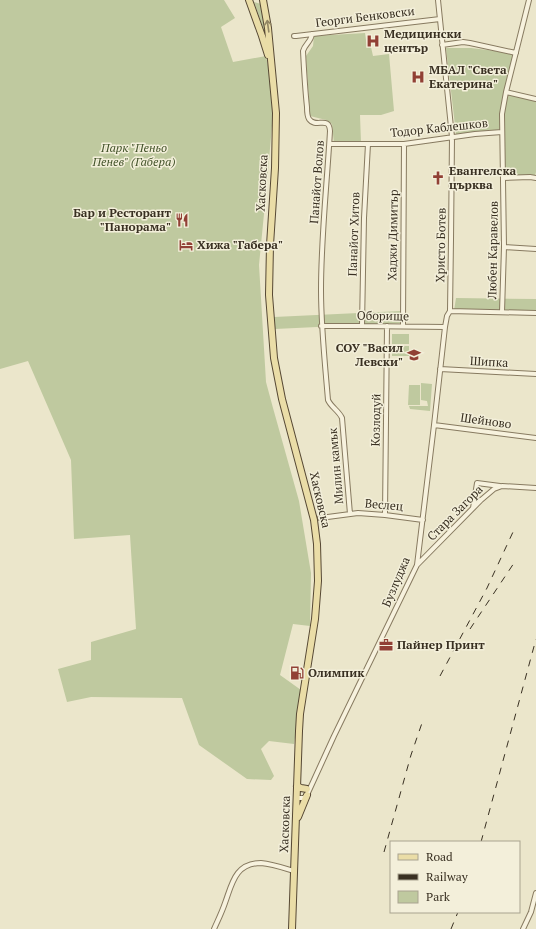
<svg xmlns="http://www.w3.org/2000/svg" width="536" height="929" font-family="'PT Serif',serif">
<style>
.green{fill:#bfc99f}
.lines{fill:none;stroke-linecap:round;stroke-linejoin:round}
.street-casing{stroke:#877a60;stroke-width:6}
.primary-casing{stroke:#564834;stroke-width:8}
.street{stroke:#f7f2de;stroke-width:4}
.primary{stroke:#eadda7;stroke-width:6}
.rail{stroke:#393022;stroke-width:1;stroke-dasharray:7 7;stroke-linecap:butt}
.oneway{stroke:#928664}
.labels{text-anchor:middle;stroke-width:3;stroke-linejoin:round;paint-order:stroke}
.street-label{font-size:12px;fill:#393022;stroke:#f3efda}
.poi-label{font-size:12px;font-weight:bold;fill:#393022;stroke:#f3efda;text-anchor:start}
.park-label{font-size:12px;font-style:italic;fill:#44542b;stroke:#f3efda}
</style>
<rect width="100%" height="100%" fill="#ebe6cb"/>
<path class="green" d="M0,0h224l11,18 -14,9 12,35 33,-6 4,19 3,39 -6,69 -8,82 7,117 7,26 26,93 12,72 -1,53 -17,-2 -13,51 21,15v9l-7,45 -25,-3 -8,8 13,27 -3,4 -24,-1 -48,-34 -17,-47 -91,-1 -24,5 -9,-33 33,-9v-18l45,-13 -6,-94 -56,4 -3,-79 -43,-99 -28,8z
M254,2l7,2 7,38z
M365,33l2,14h4l2,9 16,-2 5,57 -13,4h-21l1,28 -27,1 -2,-20 -6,-4 -16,-4 -4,-60 7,-10 1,-10z
M446,48h25l25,3 18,4 -10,38 32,8v71l-1,4 -8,-1 -22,1v-47l-49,5z
M456,298l80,1v14l-82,-2z
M401,311v12l-126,6 -1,-12z
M392,334h17v10h-17z
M392,346h17v10h-17z
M421,383l11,1 -2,27 -20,-2 -1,-3h19l-1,-5 -6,-1z
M409,385h11v20h-12z"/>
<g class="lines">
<g class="street-casing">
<path id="street" d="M312,34c-1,8 -7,10 -9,17 1,19 2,38 4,56 0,4 0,9 2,12 7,10 20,-4 21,12 -3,53 -9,106 -9,159 0,37 4,74 7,110 3,7 11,11 14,18l8,96
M294,36h2l144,-17
M442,45l21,-3 7,1 46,10
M506,92l30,7
M330,144h74l71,-10 27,-2
M503,178l27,-1 6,1
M504,247l32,2
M450,311l86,2
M502,312l2,-65 -2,-133 4,-22 23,-92
M321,326h41l83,1
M362,326l2,-108 4,-74
M403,326l1,-182
M440,369l96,5
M434,425l102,13
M473,508l4,-25 23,3
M385,515l2,-189
M320,518l38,-5 27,2 38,5
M417,565l64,-65 13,-11 8,-3 34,2
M297,798h7l3,-3 27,-59 83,-171 17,-140 11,-98 2,-11 3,-5 1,-71 1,-103 -14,-137
M214,929c4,-9 8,-17 11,-26 7,-19 10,-40 36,-40 11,1 23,5 33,8
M523,929l8,-17 5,-19"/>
</g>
<g class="primary-casing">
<path id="primary" d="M249,0l13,36 6,19
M263,0l5,28 8,85 -1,55 -5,77 -1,50 5,63 8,41 32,121 3,24 1,37 -3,38 -15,95 -1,17 -7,198
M297,786l4,2 6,1
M298,817l9,-22"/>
</g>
<use href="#street" class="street"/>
<use href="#primary" class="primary"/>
<path class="rail" d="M470,629l44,-66
M440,676l47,-88 26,-56
M481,842l55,-203
M384,852l27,-97 11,-32
M451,929l7,-17"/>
</g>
<defs><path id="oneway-shaft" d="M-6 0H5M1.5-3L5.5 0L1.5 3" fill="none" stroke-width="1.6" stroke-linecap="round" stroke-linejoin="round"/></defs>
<use class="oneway" href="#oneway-shaft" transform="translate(268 26) rotate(-98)"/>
<defs>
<g id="hospital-bare" transform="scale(1.08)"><path d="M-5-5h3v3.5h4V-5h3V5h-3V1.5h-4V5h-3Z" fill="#914035" stroke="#f3efda" stroke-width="2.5" paint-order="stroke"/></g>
<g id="church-bare" transform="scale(1.08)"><path d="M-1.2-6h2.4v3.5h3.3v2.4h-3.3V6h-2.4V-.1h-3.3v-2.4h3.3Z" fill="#914035" stroke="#f3efda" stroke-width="2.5" paint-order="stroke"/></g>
<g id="restaurant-bare" transform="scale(1.08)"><path d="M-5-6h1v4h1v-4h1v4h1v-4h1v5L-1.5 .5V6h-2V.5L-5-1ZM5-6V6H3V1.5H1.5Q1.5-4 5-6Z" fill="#914035" stroke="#f3efda" stroke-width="2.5" paint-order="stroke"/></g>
<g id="hotel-bare" transform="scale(1.08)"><path d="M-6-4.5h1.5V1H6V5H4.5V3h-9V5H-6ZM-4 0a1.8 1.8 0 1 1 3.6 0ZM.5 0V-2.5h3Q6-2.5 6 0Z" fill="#914035" stroke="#f3efda" stroke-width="2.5" paint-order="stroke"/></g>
<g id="school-bare" transform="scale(1.08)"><path d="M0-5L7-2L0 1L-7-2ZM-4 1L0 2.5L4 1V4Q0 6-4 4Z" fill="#914035" stroke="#f3efda" stroke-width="2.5" paint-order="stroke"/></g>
<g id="office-bare" transform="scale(1.08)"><path d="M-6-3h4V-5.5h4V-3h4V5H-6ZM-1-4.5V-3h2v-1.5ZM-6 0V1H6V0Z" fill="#914035" stroke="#f3efda" stroke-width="2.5" paint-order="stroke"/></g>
<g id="fuel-bare" transform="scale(1.08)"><path d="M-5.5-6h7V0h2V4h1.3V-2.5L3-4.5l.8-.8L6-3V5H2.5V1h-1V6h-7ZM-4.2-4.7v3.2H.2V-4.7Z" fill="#914035" stroke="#f3efda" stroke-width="2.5" paint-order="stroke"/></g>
</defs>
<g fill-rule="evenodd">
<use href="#hospital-bare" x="373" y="41"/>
<use href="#hospital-bare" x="418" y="77"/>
<use href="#church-bare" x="438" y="178"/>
<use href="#restaurant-bare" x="182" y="220"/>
<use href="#hotel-bare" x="186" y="245"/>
<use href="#school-bare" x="414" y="355"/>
<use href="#office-bare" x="386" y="645"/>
<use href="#fuel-bare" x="297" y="673"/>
</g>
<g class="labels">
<g class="street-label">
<text transform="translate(365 17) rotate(-7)" y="4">Георги Бенковски</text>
<text transform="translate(439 128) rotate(-6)" y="4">Тодор Каблешков</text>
<text transform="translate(317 182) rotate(-86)" y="4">Панайот Волов</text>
<text transform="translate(262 183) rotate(-87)" y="4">Хасковска</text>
<text transform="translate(354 234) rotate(-88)" y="4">Панайот Хитов</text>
<text transform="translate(393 235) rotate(-89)" y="4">Хаджи Димитър</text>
<text transform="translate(441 245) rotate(-89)" y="4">Христо Ботев</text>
<text transform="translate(493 250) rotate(-89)" y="4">Любен Каравелов</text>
<text transform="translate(383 316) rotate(1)" y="4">Оборище</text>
<text transform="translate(489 362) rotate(3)" y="4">Шипка</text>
<text transform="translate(376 420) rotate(-89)" y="4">Козлодуй</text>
<text transform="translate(486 421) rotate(8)" y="4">Шейново</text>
<text transform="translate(336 466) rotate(-95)" y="4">Милин камък</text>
<text transform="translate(320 500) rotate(77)" y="4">Хасковска</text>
<text transform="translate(384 505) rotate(5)" y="4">Веслец</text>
<text transform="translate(455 513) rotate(-45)" y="4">Стара Загора</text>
<text transform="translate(396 582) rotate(-67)" y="4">Бузлуджа</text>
<text transform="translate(285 824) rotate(-88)" y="4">Хасковска</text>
</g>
<g class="poi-label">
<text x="384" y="38">Медицински<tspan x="384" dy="14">център</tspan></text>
<text x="429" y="74">МБАЛ "Света<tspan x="429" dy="14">Екатерина"</tspan></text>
<text x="449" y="175">Евангелска<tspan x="449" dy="14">църква</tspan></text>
<text x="171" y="217" text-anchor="end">Бар и Ресторант<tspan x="171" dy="14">"Панорама"</tspan></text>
<text x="197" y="249">Хижа "Габера"</text>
<text x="403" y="352" text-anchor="end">СОУ "Васил<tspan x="403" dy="14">Левски"</tspan></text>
<text x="397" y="649">Пайнер Принт</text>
<text x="308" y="677">Олимпик</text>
</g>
<g class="park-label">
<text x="134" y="152">Парк "Пеньо<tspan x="134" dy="14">Пенев" (Габера)</tspan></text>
</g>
</g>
<rect x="390" y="841" width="130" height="72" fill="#f3efda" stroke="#a9a390"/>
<rect x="398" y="854" width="20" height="6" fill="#eadda7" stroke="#a9a390"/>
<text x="426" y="861" font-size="12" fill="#393022">Road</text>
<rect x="398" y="874" width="20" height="6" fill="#393022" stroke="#a9a390"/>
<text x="426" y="881" font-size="12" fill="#393022">Railway</text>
<rect x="398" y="891" width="20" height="12" fill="#bfc99f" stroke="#a9a390"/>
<text x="426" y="901" font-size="12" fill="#393022">Park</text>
</svg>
